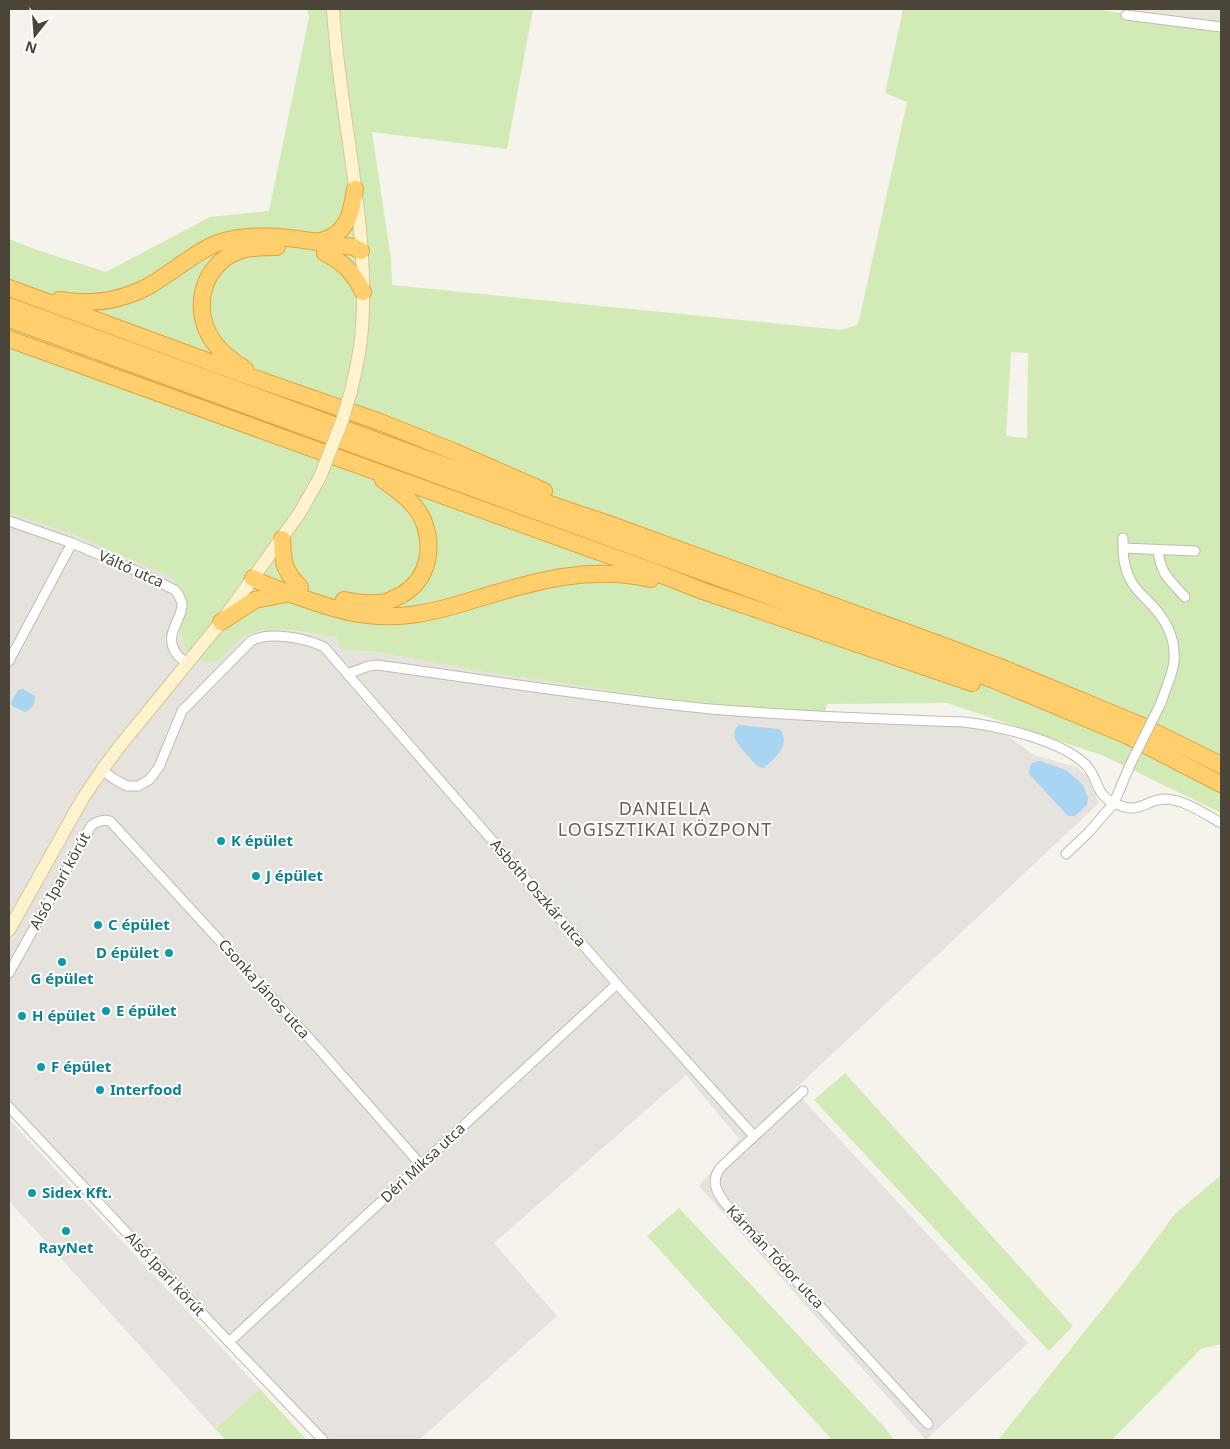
<svg xmlns="http://www.w3.org/2000/svg" width="1230" height="1449" font-family="'Noto Sans',sans-serif">
<style>
.residential{fill:#eae5da}
.industrial{fill:#e6e2dd}
.green{fill:#d2eab5;fill-rule:evenodd}
.parking{fill:#e5e3e0}
.water{fill:#a9d4f2}
.lines{fill:none;stroke-linecap:round;stroke-linejoin:round}
.street-casing{stroke:#c2bbae;stroke-width:11}
.secondary-casing{stroke:#d6c79b;stroke-width:14}
.highway-casing{stroke:#e0a43c;stroke-width:18}
.street{stroke:#fff;stroke-width:9}
.secondary{stroke:#fff3cd;stroke-width:12}
.highway{stroke:#ffcf6e;stroke-width:16}
.street-bridge-casing{stroke:#c2bbae;stroke-width:11;stroke-linecap:butt}
.secondary-bridge-casing{stroke:#d6c79b;stroke-width:14;stroke-linecap:butt}
.street-bridge{stroke:#fff;stroke-width:9}
.secondary-bridge{stroke:#fff3cd;stroke-width:12}
.culture-dot{fill:#0f9aa8;stroke:#fff;stroke-width:2}
.labels{text-anchor:middle;stroke-width:4;stroke-linejoin:round;paint-order:stroke}
.street-label{font-size:15px;fill:#4b4439;stroke:#fff}
.culture-label{font-size:15px;font-weight:bold;fill:#0d838f;stroke:#fff;text-anchor:start}
.quarter-label{font-size:18px;letter-spacing:1px;fill:#6e6250;stroke:#fff}
</style>
<rect width="100%" height="100%" fill="#f6f3ec"/>
<path class="residential" d="M1122,9h99v19l-99,-15z"/>
<path class="industrial" d="M9,513l61,20 100,44 11,11 6,21 -7,16 38,36 20,-20 16,-9 17,-3 23,2 44,6 4,13 36,2 102,19 190,28 154,16 162,5 48,35 42,12 11,9 12,27 -305,287 234,253 -102,97 -227,-254 40,-47 -53,-64 -192,168 63,73 -138,124h-91l-319,-339z
M9,1119l57,62 194,208 -45,40 -206,-228z"/>
<path class="green" d="M307,9h226l-26,140 -135,-17 19,127 1,26 449,45 16,-5 2,-5 48,-218 -22,-9 18,-84h191l127,19v785l-117,-57 -157,-53 -120,1 -3,11 -154,-16 -190,-28 -102,-19 -37,-2 -4,-13c-23,-3 -60,-12 -82,-5 -15,4 -26,19 -37,29l-13,1 -20,-13 -5,-24 6,-16 -5,-21 -11,-11 -100,-44 -61,-20v-274l28,11 69,22 104,-55 59,-6 40,-194zM1011,352l17,1 -1,85 -21,-2z
M845,1073l228,253 -24,25 -235,-251z
M1221,1175v169l-20,5 -89,91h-114l130,-163 46,-62z
M679,1208l207,221 8,11h-62l-185,-204z
M260,1389l46,50 -1,1h-79l-11,-11z"/>
<path class="parking" d="M726,714l76,4 -1,8 -75,-5z
M563,881l66,75 -13,11 -66,-76z"/>
<path class="water" d="M23,689l12,7c0,8 -3,13 -10,16l-13,-6 -1,-4 7,-12z
M739,725l40,4c14,15 -5,29 -15,39 -8,-1 -11,-7 -16,-12 -7,-8 -21,-21 -9,-31z
M1040,761l26,9 17,15 5,13 -1,7 -12,11h-7l-39,-42 1,-8 3,-4z"/>
<g class="lines">
<g class="street-casing">
<path id="street" d="M1126,15l95,12
M9,521l63,22 56,24 47,23c3,4 6,8 7,14 1,15 -19,30 -6,49 2,4 7,7 11,10
M1123,538c0,14 0,28 7,41 4,9 11,15 17,21 18,18 29,36 27,62 -2,14 -9,28 -13,41
M1123,548l72,3
M1158,550c3,25 11,29 27,47
M9,661l63,-118
M347,674l22,-8 8,-1c111,15 222,33 334,44 84,7 168,10 253,13 34,4 96,18 121,42 14,13 9,30 29,39 27,13 29,-3 51,-4 18,0 40,15 56,24
M102,770l12,9 13,7h11l11,-6 10,-13 23,-56 69,-70c19,-10 54,-3 73,6l293,337 137,152
M1066,854l23,-22 25,-29 16,-38
M9,973l82,-147c6,-5 12,-7 19,-5l208,227 103,117
M803,1091l-83,77c-9,13 -4,23 4,34l204,222
M9,1107l220,235 94,98
M229,1342l388,-358"/>
</g>
<g class="secondary-casing">
<path id="secondary" d="M333,9c6,108 39,221 28,330 -2,17 -6,35 -10,52
M9,930l74,-132 19,-28 17,-23 102,-125 32,-44 46,-64 21,-37"/>
</g>
<g class="highway-casing">
<path id="highway" d="M317,242c6,-1 11,-3 16,-6 17,-10 19,-29 22,-47
M325,253c18,9 29,20 38,39
M9,288l225,83 146,51 75,30 89,39
M59,300c30,5 61,1 88,-13 11,-6 22,-14 32,-21 12,-8 25,-18 39,-23 42,-14 86,-2 128,3l8,1 7,4
M9,306l549,201 48,16 330,120 69,26 135,56 81,40
M9,319l776,283 209,78 132,55 95,49
M9,339l643,232 51,20 269,92
M245,369c-12,-7 -24,-16 -32,-28 -22,-31 -11,-77 26,-90 12,-4 25,-4 38,-4
M282,539c1,23 1,31 18,48
M253,578c11,7 23,10 35,15 45,16 80,29 129,21 20,-3 40,-9 59,-15 59,-18 113,-34 175,-20
M344,600c14,3 27,5 42,2 6,-2 11,-5 17,-8 26,-16 31,-47 20,-74 -8,-18 -25,-30 -40,-40
M221,622l34,-22 31,-6"/>
</g>
<use href="#street" class="street"/>
<use href="#secondary" class="secondary"/>
<use href="#highway" class="highway"/>
<g class="street-bridge-casing">
<path id="street-bridge" d="M1130,765l31,-62"/>
</g>
<g class="secondary-bridge-casing">
<path id="secondary-bridge" d="M320,477l22,-56 9,-30"/>
</g>
<use href="#street-bridge" class="street-bridge"/>
<use href="#secondary-bridge" class="secondary-bridge"/>
</g>
<g class="culture-dot">
<circle cx="221" cy="841" r="5"/>
<circle cx="256" cy="876" r="5"/>
<circle cx="98" cy="925" r="5"/>
<circle cx="169" cy="953" r="5"/>
<circle cx="62" cy="962" r="5"/>
<circle cx="106" cy="1011" r="5"/>
<circle cx="22" cy="1016" r="5"/>
<circle cx="41" cy="1067" r="5"/>
<circle cx="100" cy="1090" r="5"/>
<circle cx="32" cy="1193" r="5"/>
<circle cx="66" cy="1231" r="5"/>
</g>
<g class="labels">
<g class="street-label">
<text transform="translate(131 569) rotate(24)" y="5">Váltó utca</text>
<text transform="translate(60 881) rotate(-61)" y="5">Alsó Ipari körút</text>
<text transform="translate(538 893) rotate(49)" y="5">Asbóth Oszkár utca</text>
<text transform="translate(264 989) rotate(48)" y="5">Csonka János utca</text>
<text transform="translate(423 1163) rotate(-43)" y="5">Déri Miksa utca</text>
<text transform="translate(775 1257) rotate(47)" y="5">Kármán Tódor utca</text>
<text transform="translate(165 1274) rotate(47)" y="5">Alsó Ipari körút</text>
</g>
<g class="culture-label">
<text x="231" y="846">K épület</text>
<text x="266" y="881">J épület</text>
<text x="108" y="930">C épület</text>
<text x="159" y="958" text-anchor="end">D épület</text>
<text x="62" y="984" text-anchor="middle">G épület</text>
<text x="116" y="1016">E épület</text>
<text x="32" y="1021">H épület</text>
<text x="51" y="1072">F épület</text>
<text x="110" y="1095">Interfood</text>
<text x="42" y="1198">Sidex Kft.</text>
<text x="66" y="1253" text-anchor="middle">RayNet</text>
</g>
<g class="quarter-label">
<text x="665" y="815">DANIELLA<tspan x="665" dy="21">LOGISZTIKAI KÖZPONT</tspan></text>
</g>
</g>
<rect width="1230" height="1449" fill="none" stroke="#4b4439" stroke-width="20"/>
<g transform="translate(35 35) rotate(197)" stroke="#ffffff" stroke-width="4" paint-order="stroke">
<path d="M0-4L9 19L0 12L-9 19Z" fill="#4b4439"/>
<text y="-8" font-size="14" font-weight="bold" text-anchor="middle" fill="#4b4439">N</text>
</g>
</svg>
